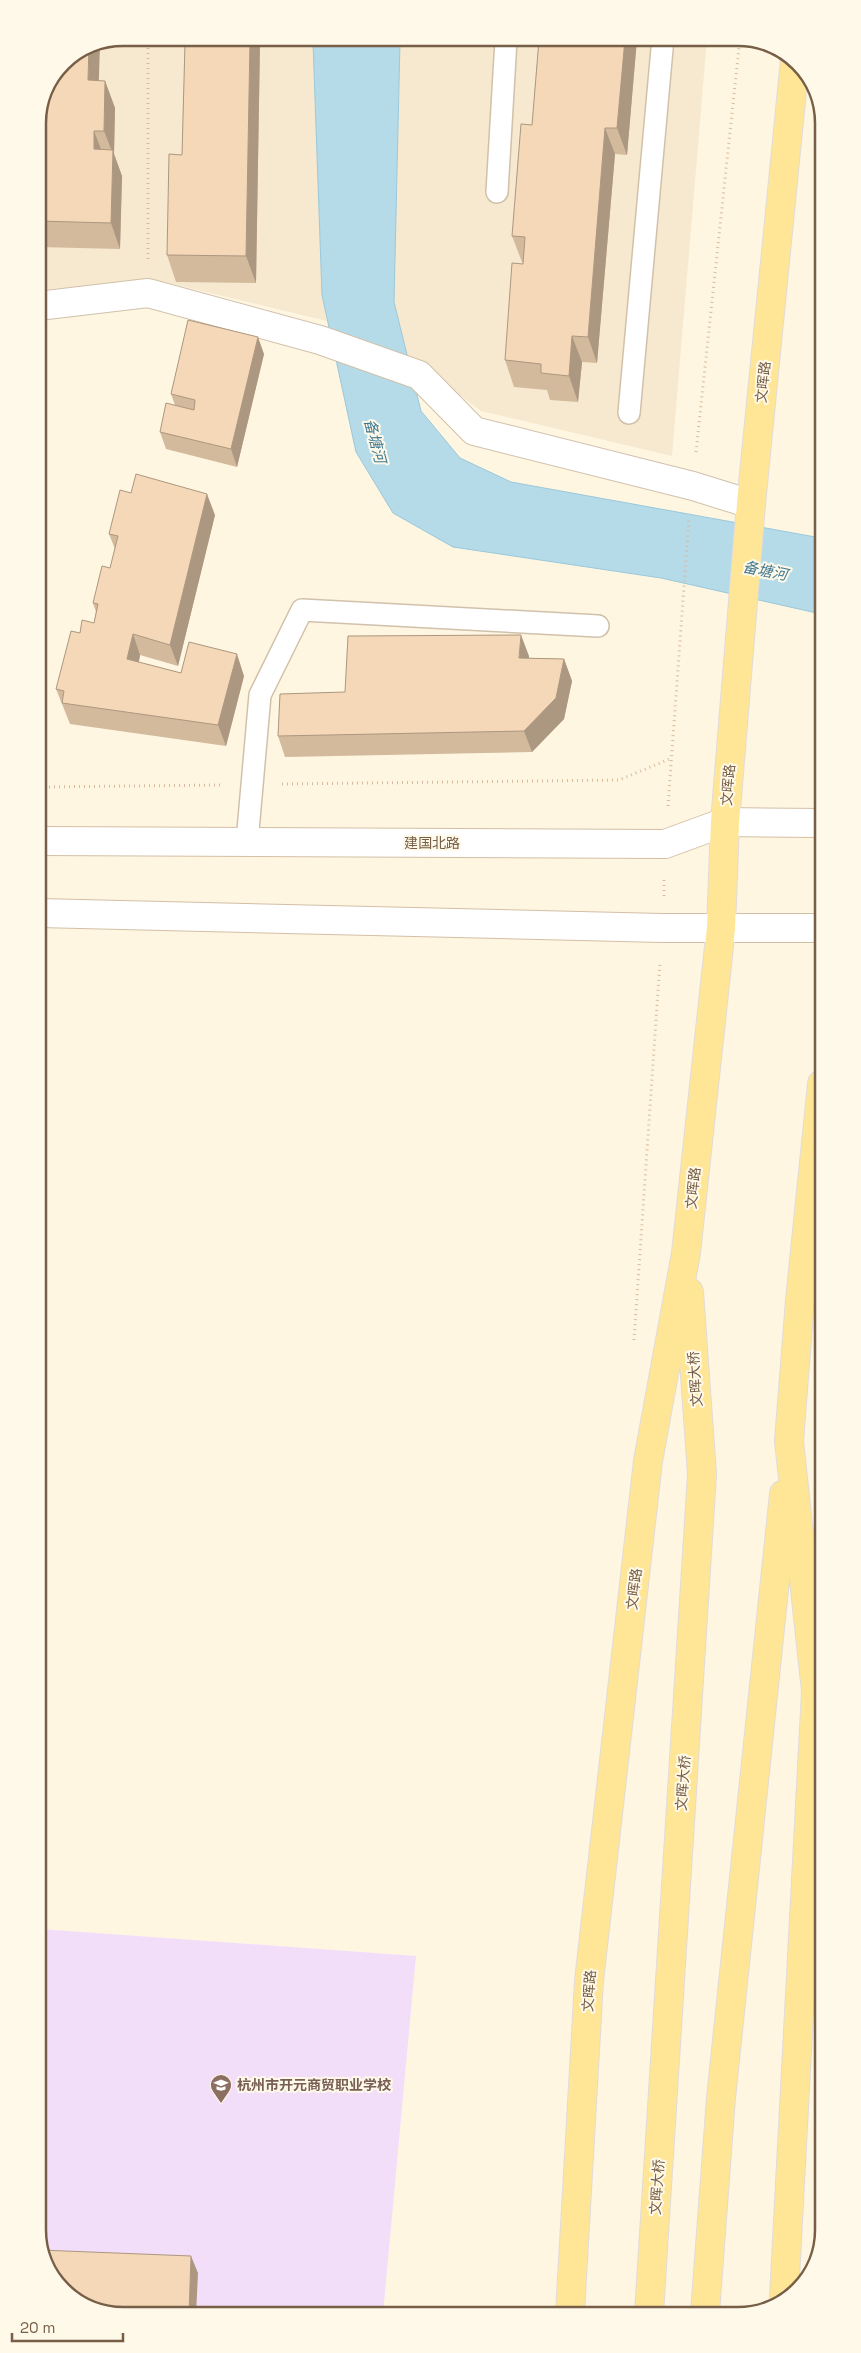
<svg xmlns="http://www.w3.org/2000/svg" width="861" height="2353" font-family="'Space Grotesk','Noto Sans SC',sans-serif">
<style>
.residential{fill:#f6e9cf}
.education{fill:#f3defa}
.water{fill:#b5dae8;stroke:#9ac8db}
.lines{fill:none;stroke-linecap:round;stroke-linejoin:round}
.lane-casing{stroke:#d1c1ab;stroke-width:24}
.street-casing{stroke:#d1c1ab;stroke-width:30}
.secondary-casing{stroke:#d3bfa5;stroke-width:30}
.primary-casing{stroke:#e1dcd7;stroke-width:30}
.path{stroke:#d9bb9b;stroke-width:3;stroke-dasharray:1 4;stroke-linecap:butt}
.lane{stroke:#fff;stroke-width:21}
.street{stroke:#fff;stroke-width:28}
.secondary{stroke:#fff;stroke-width:28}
.primary{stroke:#ffe697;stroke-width:28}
.wall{fill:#d3ba9d}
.shaded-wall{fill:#ac9780}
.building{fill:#f5d8b7;stroke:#ac9780}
.labels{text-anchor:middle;stroke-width:4;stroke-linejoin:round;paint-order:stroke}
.street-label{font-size:14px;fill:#765e47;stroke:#fff9e9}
.education-label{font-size:14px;font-weight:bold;fill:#785e54;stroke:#fff9e9;text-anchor:start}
.water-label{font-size:15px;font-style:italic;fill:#427a93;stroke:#fff9e9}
.rim{fill:none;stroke:#765e47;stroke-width:2.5}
</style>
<rect width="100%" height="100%" fill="#fef6e1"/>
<path class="residential" d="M707,38l-35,418 -191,-45 -73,-54 -14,-55 6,-261z
M313,42l9,253 5,26 -167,-40 -122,9v-172l25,-56 28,-18z"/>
<path class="education" d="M40,1929l376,27 -33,358 -266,1 -77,-63z"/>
<path class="water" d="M400,41l-6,261 27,109 39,47 51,24 310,56v76l-160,-36 -208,-31 -60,-34 -37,-61 -34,-157 -9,-253z"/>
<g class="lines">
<g class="lane-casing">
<path id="lane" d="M497,192l9,-152
M629,413l34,-375
M247,842l13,-147 42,-85 296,16"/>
</g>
<g class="street-casing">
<path id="street" d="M38,306l110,-13 172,47 99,35 55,56 219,55 58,18"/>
</g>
<g class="secondary-casing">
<path id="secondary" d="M39,841l626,3 60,-22 97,1
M39,913l623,15h160"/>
</g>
<g class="primary-casing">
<path id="primary" d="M784,2297l32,-606 -27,-250 11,-141 22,-216
M570,2313l19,-332 59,-520 38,-208 35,-325 4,-106 26,-318 44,-444
M649,2313l53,-839 -13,-182
M705,2313l16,-215 63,-604"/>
</g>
<path class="path" d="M148,43v217
M696,452l44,-414
M282,784l337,-4 53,-22
M39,787l182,-2
M668,806l21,-288
M664,896v-19
M634,1340l26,-378"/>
<use href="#lane" class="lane"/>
<use href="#street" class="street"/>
<use href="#secondary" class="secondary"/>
<use href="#primary" class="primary"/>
</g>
<path class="wall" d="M637,39l-10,116 -12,-1 -18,209 -15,-1 -4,40 -28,-2 -3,-10 -33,-3 -9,-27 18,-96v-2h-1l-10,-26 20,-111 7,-85z
M260,42l-4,241 -80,-1 -9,-27 15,-100 3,-112z
M99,81h6l10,27 -1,46 8,22 -2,73 -82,-2v-129z
M264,354l-27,113 -71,-18 -6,-17 15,-27 -4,-11z
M215,515l-37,151 -38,-11 -1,7 42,11 63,3 -18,70 -156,-22 -14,-35 24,-56 14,-10 2,-11 -3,-9 17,-35 5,-19 -6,-15z
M529,656v2l35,1 8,22 -8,38 -32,33 -247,5 -7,-21 67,-44z"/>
<path class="shaded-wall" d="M625,39h12l-10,116 -10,-27z
M250,42h10l-4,241 -10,-27z
M91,44h9l-2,63 -10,-27 1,-35z
M105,81l10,27 -1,46 8,22 -2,73 -9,-26 2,-69 -9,-23z
M605,128l10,26 -18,209 -9,-26z
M94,131l10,26 -10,-8z
M572,336l10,26 -4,40 -9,-26z
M258,337l6,17 -27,113 -6,-18z
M207,494l8,21 -37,151 -8,-21z
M133,634l7,21 -5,26 -8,-22z
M521,635l8,21 -2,24 -8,-22z
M237,654l7,22 -18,70 -8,-21z
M564,659l8,22 -8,38 -32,33 -8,-21z
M191,2256l7,17 -2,42h-7z"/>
<path class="building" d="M625,39l-8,89h-12l-17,209 -16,-1 -3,40 -28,-3v-9l-36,-4 7,-97 11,1 2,-27 -13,-1 9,-112 11,1 7,-85z
M250,42l-4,214 -79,-1 2,-101 13,1 3,-112z
M89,45l-1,35 17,1 -1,50h-10v18l19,1 -2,73 -73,-2v-103l25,-56z
M188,320l70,17 -27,112 -71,-17 6,-29 28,7 1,-10 -24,-6z
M136,474l71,20 -37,151 -37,-11 -6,25 54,14 8,-31 48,12 -19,71 -156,-22 2,-12 -8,-2 15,-58 9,2 2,-13 12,3 4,-19 -5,-1 9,-37 8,2 8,-32 -9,-2 11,-44 11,3z
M521,635l-2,23 45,1 -8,39 -32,33 -246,5 2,-42 65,-2 3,-56z
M40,2250l151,6 -2,59h-72l-46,-17 -31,-46z"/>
<defs>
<g id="school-pin" transform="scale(1.125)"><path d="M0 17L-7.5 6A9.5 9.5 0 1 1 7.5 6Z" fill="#8d6e63" stroke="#fff9e9"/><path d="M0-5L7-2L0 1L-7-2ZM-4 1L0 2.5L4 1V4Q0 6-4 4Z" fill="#fff"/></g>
</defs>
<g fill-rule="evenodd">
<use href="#school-pin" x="221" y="2085"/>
</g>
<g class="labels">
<g class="street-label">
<text transform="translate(763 382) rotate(-84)" y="5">文晖路</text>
<text transform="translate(728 785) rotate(-85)" y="5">文晖路</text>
<text x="432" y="848">建国北路</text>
<text transform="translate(693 1188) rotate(-84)" y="5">文晖路</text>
<text transform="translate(695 1379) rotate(-94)" y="5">文晖大桥</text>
<text transform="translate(634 1589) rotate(-83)" y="5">文晖路</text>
<text transform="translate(683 1783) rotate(-86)" y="5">文晖大桥</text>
<text transform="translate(589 1991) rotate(-86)" y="5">文晖路</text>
<text transform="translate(657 2187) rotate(-86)" y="5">文晖大桥</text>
</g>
<g class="education-label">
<text x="237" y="2090">杭州市开元商贸职业学校</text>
</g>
<g class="water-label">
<text transform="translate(375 441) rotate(75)" y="5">备塘河</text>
<text transform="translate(765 571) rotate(11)" y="5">备塘河</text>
</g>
</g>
<path d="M0 0H861V2353H0ZM123 46H738A77 77 0 0 1 815 123V2230A77 77 0 0 1 738 2307H123A77 77 0 0 1 46 2230V123A77 77 0 0 1 123 46Z" fill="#fff9e9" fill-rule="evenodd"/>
<path class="rim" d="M123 46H738A77 77 0 0 1 815 123V2230A77 77 0 0 1 738 2307H123A77 77 0 0 1 46 2230V123A77 77 0 0 1 123 46Z"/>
<path d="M12 2333v8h111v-8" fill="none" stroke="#765e47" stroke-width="2.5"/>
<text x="20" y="2333" font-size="15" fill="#765e47" stroke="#fff9e9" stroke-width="4" paint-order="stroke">20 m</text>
</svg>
